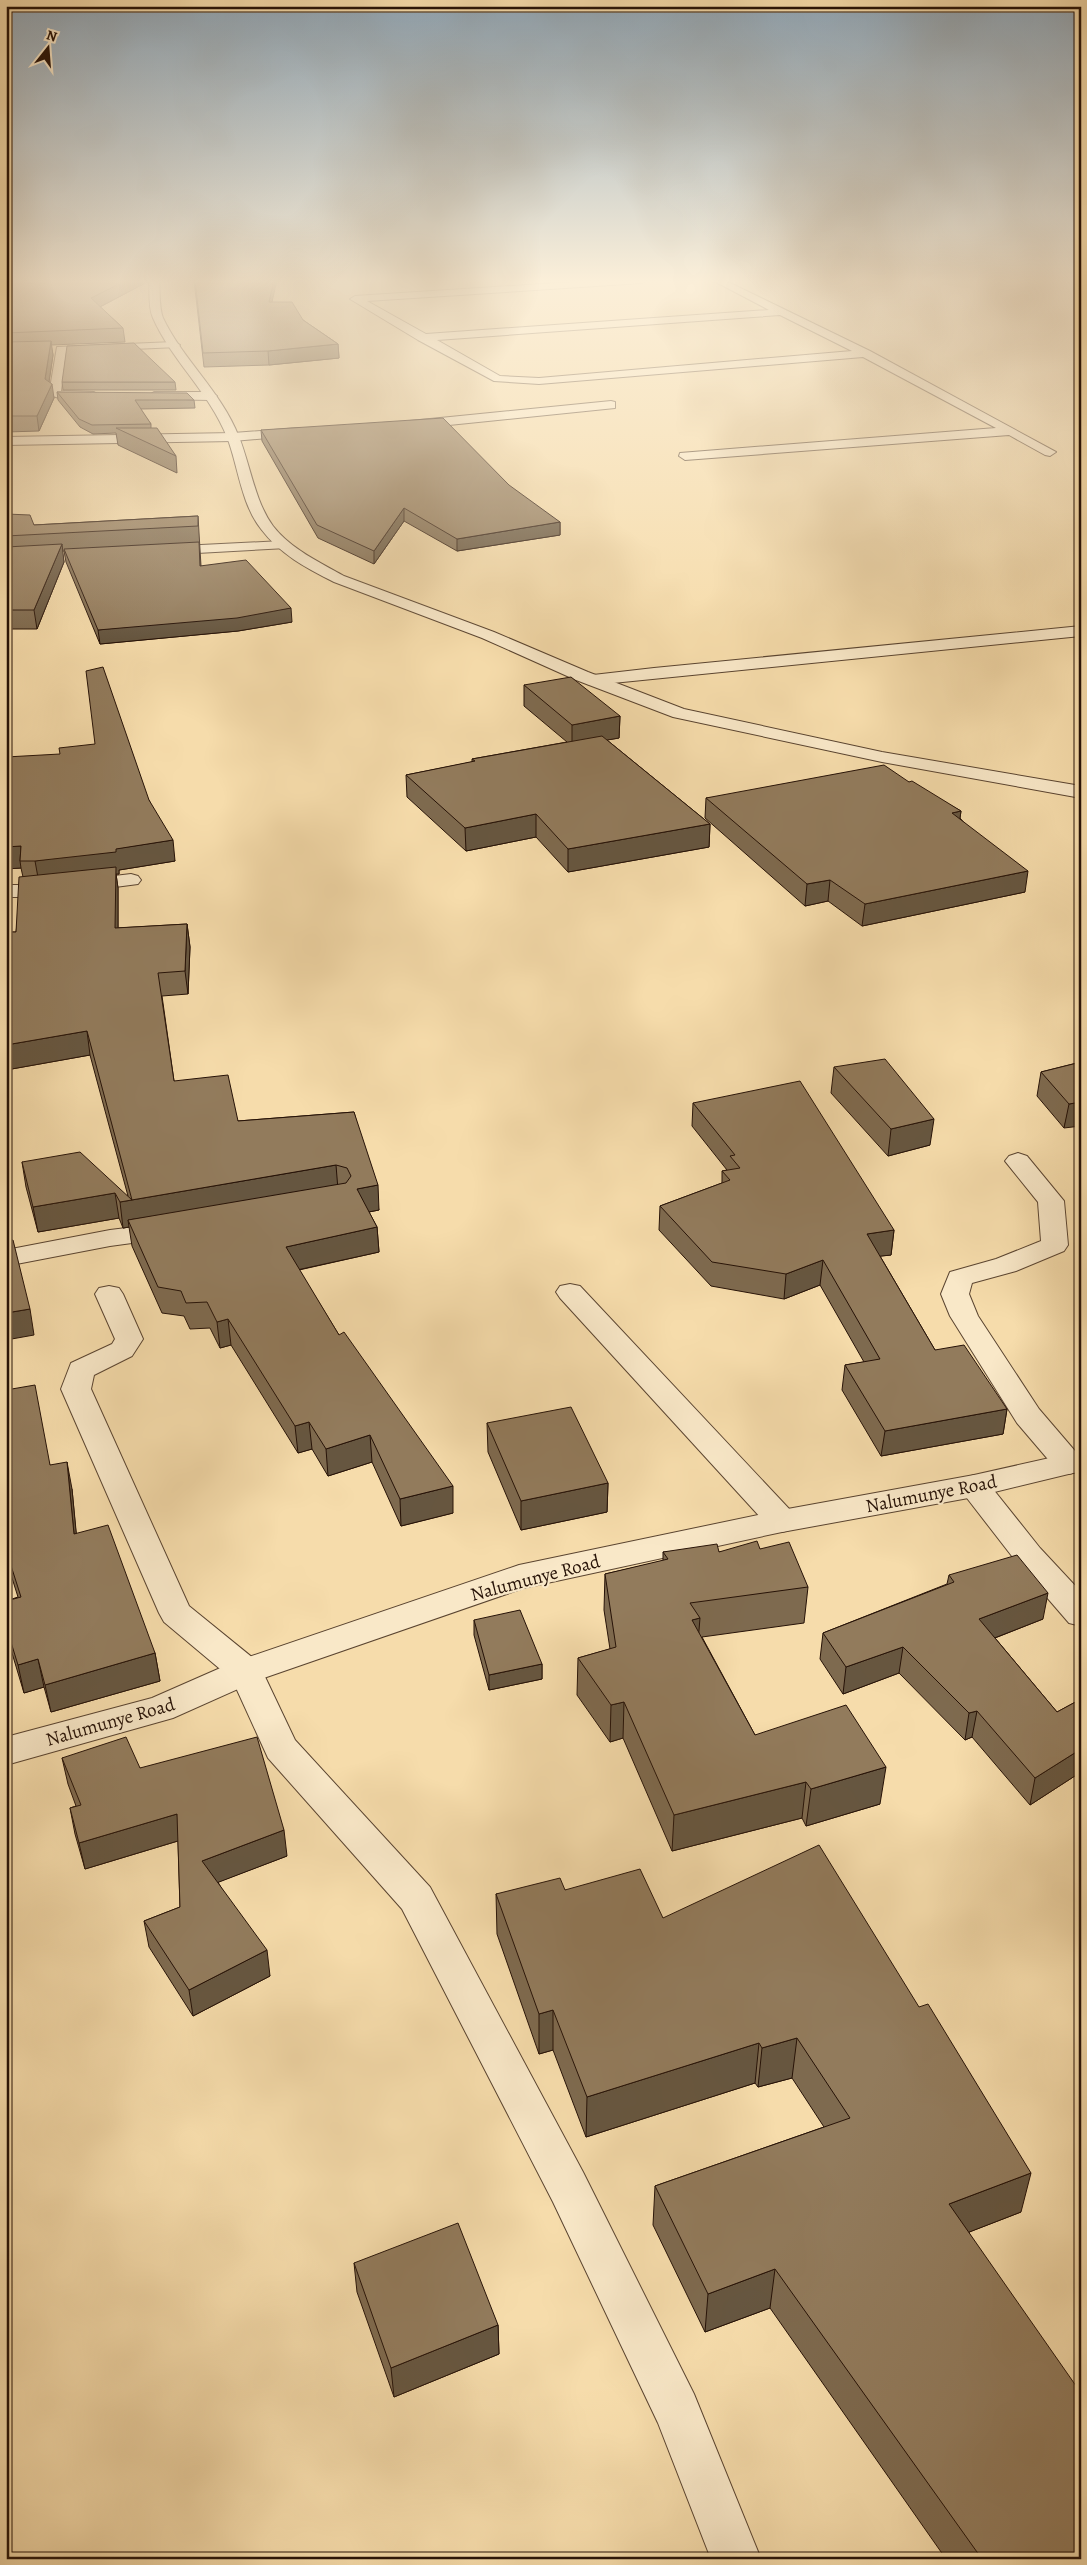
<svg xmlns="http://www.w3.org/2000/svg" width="1087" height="2565" font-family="Alegreya,serif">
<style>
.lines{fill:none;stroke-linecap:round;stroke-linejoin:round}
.minor-casing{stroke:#5a4430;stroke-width:2}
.tertiary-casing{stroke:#5a4430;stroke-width:2}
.minor{fill:#f9e8c8;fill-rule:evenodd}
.tertiary{fill:#f9e8c8;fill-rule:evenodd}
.wall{fill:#7e6a4f;stroke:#261207}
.shaded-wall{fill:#665640;stroke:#261207}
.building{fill:#927b5c;stroke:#261207}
.labels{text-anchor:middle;stroke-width:4.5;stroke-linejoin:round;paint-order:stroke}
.street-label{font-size:19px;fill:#261207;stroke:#f9e8c8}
</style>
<rect width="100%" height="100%" fill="#f6dcab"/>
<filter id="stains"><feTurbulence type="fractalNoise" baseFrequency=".004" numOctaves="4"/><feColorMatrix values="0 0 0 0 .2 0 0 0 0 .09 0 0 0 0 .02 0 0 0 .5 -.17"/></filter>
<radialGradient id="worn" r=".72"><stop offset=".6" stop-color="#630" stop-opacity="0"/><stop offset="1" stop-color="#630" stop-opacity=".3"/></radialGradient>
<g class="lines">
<g class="minor-casing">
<path id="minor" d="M603,280h44l-5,3 -275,18 59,33 343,-24 -57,-30h12l146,71 186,101 -6,4 -5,-1 -36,-20 -324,25 -6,-4 1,-3 316,-25 -133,-71 -324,27 -45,-3 -76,-41 -68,-41 5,-3zM780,315l72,36 -313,27 -39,-2 -63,-36z
M174,342l6,3 -2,2 -112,5 -5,39 33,1 6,4c-6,6 -45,4 -51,-2l8,-47z
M154,392h57l6,4 -6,4 -61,-1 -2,-3z
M611,401l4,1v6l-205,21 -6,-4 6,-4z
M299,428l6,4 -2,3 -70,6 -227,4v-8l227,-4z
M282,541l5,1 2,3 -2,3 -126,7 -7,-4 7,-4z
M1081,626v10l-488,49 -6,-1 -2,-4 2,-4 6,-1 61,-7z
M131,874l7,2 3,4 -3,4 -99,13h-33v-12h33z
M1018,1153l9,3 37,45 4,44 -4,6 -48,20 -44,12 -3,11 9,22 61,93 42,49 -1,13 -11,3 -11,-3 -41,-48 -67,-107 -9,-22 9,-22 46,-13 45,-18 -3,-39 -33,-41 4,-5z
M167,1223l9,2 4,6 -4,6 -66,9 -104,20v-16l104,-20z
M570,1284l10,2 213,227 5,8 -5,8 -11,3 -11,-3 -211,-231 -4,-6 4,-6z
M109,1286l10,2 4,6 20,45 -11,17 -38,19 -3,14 98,217 69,56 37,78 135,147 153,285 111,222 67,165h-50l-53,-136 -105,-221 -151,-293 -134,-151 -36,-79 -68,-57 -5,-9 -98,-224 10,-26 41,-19 3,-5 -20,-45 4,-6z
M974,1475l11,4 55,69 41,44v34l-12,-3 -51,-59 -55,-71 -5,-7 5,-7z"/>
</g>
<g class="tertiary-casing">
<path id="tertiary" d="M149,280h10c1,11 0,28 4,38 20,42 58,73 76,119 11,27 16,65 34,89 18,23 46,36 71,50l150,56 94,40 96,37 198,43 199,34v12l-199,-36 -209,-45 -97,-37 -94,-42 -148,-56c-28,-14 -54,-28 -73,-53 -20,-25 -23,-64 -34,-92 -18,-45 -55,-76 -74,-119 -5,-11 -3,-27 -4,-38z
M1081,1451v20l-107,26 -192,35 -258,56 -266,92 -85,38 -167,47v-28l146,-39 82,-36 285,-97 263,-55 192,-35z"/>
</g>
<use href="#minor" class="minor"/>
<use href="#tertiary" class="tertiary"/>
</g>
<path class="wall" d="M6,280h142l-1,2 -47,25 23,21 2,14 -74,3 2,10 -4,27 5,16 -15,33 -33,1z
M194,280l78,22 31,18 35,24 1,14 -70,7 -65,2z
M62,382h113l1,8h-113z
M57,392l137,8 1,8 -55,1 11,15v4l25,28 1,17 -59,-28 -2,-12 -23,1 -13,-7 -22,-27z
M261,430l299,92v13l-103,16 -53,-30 -30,43 -56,-26 -56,-97z
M6,514l28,11 164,-9 3,50 91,56 -54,9 -138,13 -34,-82 -2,-11h-2l2,11 -27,67h-31z
M524,685l96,31 -1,22 -12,2 103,84 -1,23 -141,25 -32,-35 -70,14 -59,-54 -1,-22 66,-13v-3l95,-17 -43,-36z
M6,757l143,43 26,61 -56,9v4h-3l2,14v40l69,-4 3,23 -2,47 -26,2 12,85 64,40 116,-9 25,98 -10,2 8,15 2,25 -80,18 40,65 114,178 -52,13 -29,-64 -44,14 -16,-27 -14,4 -67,-108 -11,3 -10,-20 -20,1 -6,-13 -22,-3 -30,-67 -3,-19 -6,1 -4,-10 -81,14 -12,-45 -4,-25 106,34 -38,-141 -84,15v-138h10l7,-55 -2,-9 -15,1z
M909,782l52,29 -1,7 65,74 -163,34 -34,-25 -23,5 -100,-88 1,-20z
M1081,1062l-17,66 -27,-32 4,-24z
M834,1067l96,78 -42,11 -57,-63z
M693,1103l201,127 -3,25 -11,1 55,94 72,59 -4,25 -122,22 -39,-66 3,-25 19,-3 -44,-77 -36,14 -73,-13 -52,-56 1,-24 62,-23v-12l5,-1 -35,-44z
M6,1390l44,75 22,24 4,44 79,120 5,28 -109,31 -7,-25 -20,6 -18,-60v-32l12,-4 -12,-38z
M487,1423l121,60 -1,29 -86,18 -33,-78z
M760,1549l48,38 -4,36 -102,14 53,98 125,69 -74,22 -4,-8 -130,33 -49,-113 -13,4 -33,-47 1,-37 32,-9 -6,-39 1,-36 58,-13v-9h56z
M949,1575l94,44 -48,19 62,74 24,-13v73l-51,33 -58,-68 -7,3 -66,-67 -56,21 -23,-35 3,-26 124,-49z
M474,1620l68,44v15l-53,11 -15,-55z
M62,1758l78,10 147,88 -69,26 52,94 -77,40 -44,-69 -5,-26 36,-14 -2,-66 -93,28 -10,-35 -5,-26 6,-2 -8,-22z
M565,1890l98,28 358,294 -52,20 112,327h-135l-176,-251 -65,24 -52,-107 2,-39 169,-59 -32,-49 -34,9 -3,-4 -169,54 -33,-87 -14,4 -42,-120 -1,-40z
M354,2263l144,62 1,29 -105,43 -37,-105z"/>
<path class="shaded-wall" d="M127,280h21l-1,2 -55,29 -1,-13z
M274,280h3l-8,35v-13z
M51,341l2,14 -6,39 -2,-15z
M338,344l1,14 -70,7 -1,-14z
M52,384l2,14 -15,33 -2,-15z
M404,508v13l-30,43v-13z
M560,522v13l-103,16v-12z
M62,544l2,18 -27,67 -3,-19z
M291,608l1,14 -54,9 -138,13 -2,-14z
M620,716l-1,22 -47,8v-21z
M961,811l-3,20 -6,-18z
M536,814v23l-70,14 -1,-23z
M710,824l-1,23 -141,25v-23z
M173,840l2,21 -56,9v4h-3l2,14v62l-79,-67 -4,-22z
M21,846l-1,15 1,7 -15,1v-22z
M1028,871l-3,21 -163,34 3,-22z
M830,880l-2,21 -23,5 2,-22z
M187,924l3,23 -2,47 -3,-23z
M87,1031l3,24 -84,15v-25z
M1081,1102v24l-17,2 5,-24z
M934,1119l-4,26 -42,11 3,-27z
M336,1165l2,25 -210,30 1,7 -6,1 -3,-26z
M378,1185l1,25 -21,4 -1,-25z
M115,1193l4,25 -81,14 -5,-25z
M8,1221l5,26 -7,1v-26z
M377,1227l2,25 -91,20 -2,-25z
M894,1230l-3,25 -27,3 3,-24z
M823,1260l-3,25 -36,14 2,-25z
M30,1309l4,26 -28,5v-27z
M228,1319l3,26 -11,3 -3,-26z
M1007,1409l-4,25 -122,22 4,-25z
M309,1422l3,27 -14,4 -3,-27z
M370,1435l2,27 -44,14 -2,-27z
M67,1462l5,27 7,72 -5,-27z
M608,1483l-1,29 -86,18v-29z
M453,1486v27l-52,13 -1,-27z
M1048,1593l-5,26 -69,27 5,-27z
M700,1618l-3,36 -5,-34z
M903,1647l-4,26 -56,21 3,-27z
M155,1653l5,28 -109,31 -6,-27z
M38,1659l6,28 -20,6 -6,-28z
M542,1664v15l-53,11v-15z
M624,1702l-1,36 -13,4 1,-37z
M977,1711l-5,26 -7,3 4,-27z
M1081,1749v23l-51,33 5,-27z
M886,1767l-6,37 -74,22 5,-37z
M806,1782l-4,36 -130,33 2,-36z
M177,1814l4,26 -96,29 -6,-26z
M284,1830l3,26 -81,31 -4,-26z
M267,1950l3,26 -77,40 -4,-26z
M553,2010v40l-14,4v-40z
M797,2038l-5,40 -34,9 4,-39z
M759,2043l-4,40 -169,54 1,-40z
M1031,2173l-10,39 -80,31 8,-39z
M775,2269l-5,39 -65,24 3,-38z
M498,2325l1,29 -105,43 -3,-29z
M1081,2552v7h-11z"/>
<path class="building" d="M6,280h121l-36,18 32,30 -117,5z
M195,280h79l-5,22h23l11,18 35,24 -70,7 -65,2z
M51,341l-6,38 7,5 -15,32h-31v-74z
M134,343l41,39h-113l5,-36z
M57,392l130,1 7,7h-59l16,24 -59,1 -13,-6z
M443,418l66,67 51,37 -103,17 -53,-31 -30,43 -57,-26 -56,-95z
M116,428h41l19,28z
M6,514l24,1 4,10 164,-9v10l-192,10z
M199,542l1,24 46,-6 45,48 -54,10 -139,12 -34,-81z
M62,544l-28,66h-28v-63z
M103,667l46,133 24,40 -57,9v3l-81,9h-15l1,-15 -15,1v-90l54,-3 -1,-6 36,-4 -9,-73z
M571,677l49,39 -48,9 -48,-40z
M602,736l108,88 -142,25 -32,-35 -71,14 -59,-53 69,-14 -3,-2z
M884,765l25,17 3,-1 49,30 -9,2 76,58 -163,33 -35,-24 -23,4 -101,-86z
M116,867l-1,61 72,-4 -2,47 -27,2 16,108 54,-6 10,46 116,-9 24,73 -21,4 20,38 -91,20 53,88 5,-3 109,154 -53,13 -30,-64 -44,14 -17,-27 -14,4 -67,-107 -11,3 -10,-20 -21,1 -5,-12 -23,-4 -30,-67 218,-37 5,-7 -4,-8 -11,-3 -216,37 -5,-9 -82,14 -11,-45 58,-10 52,48 -45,-169 -81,14v-113h10l3,-55z
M885,1059l49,60 -43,10 -57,-62z
M1081,1062v40l-12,2 -28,-32z
M800,1081l94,149 -27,4 68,116 29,-5 43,64 -122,22 -40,-66 35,-6 -57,-99 -37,14 -74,-12 -52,-56 70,-26 -8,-9 18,-3 -10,-12 5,-1 -42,-52z
M6,1212l2,9 -2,1z
M13,1240l17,69 -24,4v-71z
M35,1385l15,80 17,-3 7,72 34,-9 47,128 -110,32 -7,-26 -20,6 -12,-39v-25l15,-4 -15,-47v-160z
M571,1407l37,76 -87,18 -34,-78z
M757,1541l3,8 29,-7 19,45 -118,16 10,15 -8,2 63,115 91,-30 40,62 -75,22 -5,-7 -132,33 -50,-113 -13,3 -33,-47 38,-11 -11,-73 63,-15 -5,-7 54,-8 2,8z
M1017,1555l31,38 -69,26 78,93 24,-13v50l-46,29 -58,-67 -8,2 -66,-66 -57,20 -23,-34 131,-51 -5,-7z
M520,1610l22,54 -53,11 -15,-55z
M126,1737l14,31 117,-31 27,93 -82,31 65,89 -78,40 -45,-69 36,-14 -3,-93 -98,29 -9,-35 11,-3 -19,-47z
M819,1845l100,162 9,-3 103,169 -82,31 132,189v159l-11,7h-88l-207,-290 -67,25 -53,-108 195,-68 -53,-80 -35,10 -3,-5 -172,54 -34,-87 -14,4 -43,-120 64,-16 5,12 75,-21 23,49z
M458,2223l40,102 -107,43 -37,-105z"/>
<linearGradient id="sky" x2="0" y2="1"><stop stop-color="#91a8b9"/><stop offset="0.44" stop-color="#fbefd9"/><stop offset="1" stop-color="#fbefd9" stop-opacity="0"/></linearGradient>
<rect width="1087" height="639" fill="url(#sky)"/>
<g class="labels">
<g class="street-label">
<text transform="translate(931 1493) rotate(-11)" y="7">Nalumunye Road</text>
<text transform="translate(535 1577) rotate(-15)" y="7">Nalumunye Road</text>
<text transform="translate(110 1721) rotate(-16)" y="7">Nalumunye Road</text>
</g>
</g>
<rect width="1087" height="2565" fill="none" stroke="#f6dcab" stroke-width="25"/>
<rect x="8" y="8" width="1072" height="2550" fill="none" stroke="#261207" stroke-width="2.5"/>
<rect x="12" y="12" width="1062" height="2540" fill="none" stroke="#261207"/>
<g transform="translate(48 48) rotate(17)" stroke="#f9e8c8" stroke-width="4" paint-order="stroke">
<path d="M0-4L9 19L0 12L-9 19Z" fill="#261207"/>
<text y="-8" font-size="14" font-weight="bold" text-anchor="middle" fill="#261207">N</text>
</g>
<rect width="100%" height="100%" filter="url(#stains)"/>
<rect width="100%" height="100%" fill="url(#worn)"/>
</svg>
